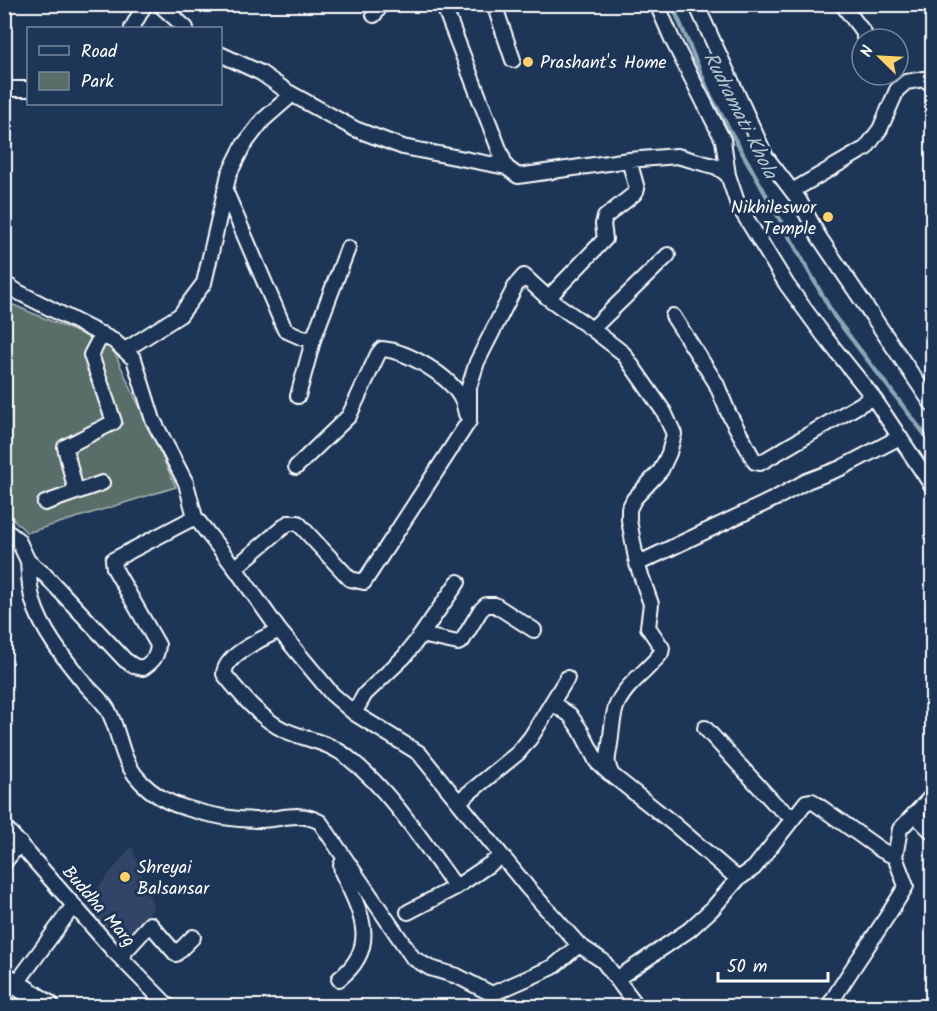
<svg xmlns="http://www.w3.org/2000/svg" width="937" height="1011" font-family="Kalam,sans-serif">
<style>
.built{fill:#314468}
.green{fill:#5a6e69;stroke:#acb6b4;stroke-width:1.5}
.lines{fill:none;stroke-linecap:round;stroke-linejoin:round}
.stream{stroke:#8ba6b5;stroke-width:4.5}
.minor-casing{stroke:#fff;stroke-width:18}
.secondary-casing{stroke:#fff;stroke-width:24}
.minor{stroke:#1d3557;stroke-width:14}
.secondary{stroke:#1d3557;stroke-width:20}
.poi-dot{fill:#ffd166;stroke:#1d3557;stroke-width:2}
.labels{text-anchor:middle;stroke-width:6;stroke-linejoin:round;paint-order:stroke}
.poi-label{font-size:18px;fill:#fff;stroke:#1d3557;text-anchor:start}
.street-label{font-size:18px;fill:#fff;stroke:#1d3557}
.water-label{font-size:20px;font-style:italic;fill:#b2c3cd;stroke:#1d3557}
</style>
<rect width="100%" height="100%" fill="#1d3557"/>
<filter id="ink" filterUnits="userSpaceOnUse"><feTurbulence type="fractalNoise" baseFrequency=".0167" numOctaves="2"/><feDisplacementMap in="SourceGraphic" scale="12" xChannelSelector="R" yChannelSelector="G"/><feConvolveMatrix kernelMatrix="1 2 1 2 8 2 1 2 1" color-interpolation-filters="sRGB"/></filter>
<g filter="url(#ink)">
<path class="built" d="M132,846l22,62 -35,43 -38,-43z"/>
<path class="green" d="M4,301l108,46 64,140 -149,46 -22,-22z"/>
<g class="lines">
<path class="stream" d="M672,4l38,91 124,221 98,128"/>
<g class="minor-casing">
<path id="minor" d="M159,4l27,24
M443,4l63,163 12,9 111,-16 48,-4 40,11 11,8
M494,4l19,56
M657,4l15,35 51,101 5,35 10,30 49,80 38,52 48,60 59,89
M696,4l70,153 33,43 20,37 113,167
M842,4l22,29v6
M374,15l8,-11
M132,28l13,-24
M4,89h24
M288,92l67,37 48,18 103,20
M225,190l60,140 18,8 11,-1
M792,191l74,-43 14,-19 17,-39 9,-8 18,-3 8,5
M4,283l14,9 96,49 20,18 19,61 33,63 9,34 40,51
M548,298l57,-59 -2,-15 2,-7 29,-23 3,-5 -8,-29
M673,316l43,67 12,29 27,50 5,1 113,-66
M592,329l76,-74
M125,350l55,-35 24,-32 25,-109 14,-28 20,-26 24,-21 1,-7 -27,-19 -41,-19
M298,396l16,-59 34,-89
M296,467l53,-51 29,-62 4,-5c25,2 69,27 80,51 2,4 3,9 4,14
M76,492l-11,-45 49,-25 -23,-67 11,-21
M45,503l57,-20
M4,529l14,11 10,21 17,14 80,85 9,6 9,2c10,-7 14,-11 15,-23l-44,-77 -1,-8 82,-43
M28,561c1,13 1,27 5,40 8,28 30,56 48,78 8,11 20,19 27,31 8,14 11,32 17,47 10,26 35,44 61,51 22,7 48,12 72,12 22,0 41,-10 62,2l93,136 17,10 27,8 35,18 61,-27 26,-22
M637,564l139,-66 31,-17 34,-13 59,-31
M279,630c-16,9 -54,24 -55,44 17,21 36,44 60,56 25,11 45,11 67,30 42,34 73,84 105,127
M421,635l37,-53
M552,703l18,12 11,16 16,31 13,12
M354,713l11,-19 39,-37 17,-22 37,8 4,-2 18,-30 6,-6h9l39,25
M705,728l70,76 18,14
M459,801l59,-48 13,-16 36,-59
M914,814l18,18
M4,826l108,123 56,57
M4,863l16,-20
M408,912l48,-25 46,-31
M120,957l30,-33 26,30 17,-17
M618,978l71,-48 23,-21 26,-30 16,-11 52,-66 6,-1 69,49 14,7
M339,979c42,-33 21,-68 3,-107l-1,-7 4,-6
M16,984l58,-79
M637,1006l-34,-45 -24,-16 -52,-58 -108,-134 -65,-40 -22,-19 -53,-64 -44,-62 53,-45h10l52,56 14,3 105,-161v-34l8,-25 39,-77 8,-9 24,22 44,31 31,24 41,59 10,22 -5,19 -8,17 -27,29 -5,10v11l8,44 14,40 -3,23 14,21 -1,5c-13,18 -37,32 -45,54 -4,12 -4,24 -6,37 -2,15 -5,17 2,31l63,50 63,54
M829,1006c24,-41 53,-79 77,-120l-11,-29 5,-28 32,-33"/>
</g>
<g class="secondary-casing">
<path id="secondary" d="M4,976l45,30"/>
</g>
<use href="#minor" class="minor"/>
<use href="#secondary" class="secondary"/>
</g>
</g>
<g class="poi-dot">
<circle cx="528" cy="62" r="6"/>
<circle cx="828" cy="217" r="6"/>
<circle cx="125" cy="877" r="6"/>
</g>
<g class="labels">
<g class="poi-label">
<text x="540" y="68">Prashant's Home</text>
<text x="816" y="213" text-anchor="end">Nikhileswor<tspan x="816" dy="21">Temple</tspan></text>
<text x="137" y="873">Shreyai<tspan x="137" dy="21">Balsansar</tspan></text>
</g>
<g class="street-label">
<text transform="translate(99 906) rotate(49)" y="6">Buddha Marg</text>
</g>
<g class="water-label">
<text transform="translate(741 115) rotate(63)" y="7">Rudramati Khola</text>
</g>
</g>
<rect width="937" height="1011" fill="none" stroke="#1d3557" stroke-width="24"/>
<rect x="12" y="12" width="913" height="987" fill="none" stroke="#fff" stroke-width="2" filter="url(#ink)"/>
<rect x="27" y="27" width="195" height="78" fill="#1d3557" stroke="#77869a" stroke-width="1.5"/>
<rect x="39" y="46" width="30" height="9" fill="#1d3557" stroke="#77869a" stroke-width="1.5"/>
<text x="81" y="57" font-size="18" fill="#ffffff">Road</text>
<rect x="39" y="72" width="30" height="18" fill="#5a6e69" stroke="#77869a" stroke-width="1.5"/>
<text x="81" y="87" font-size="18" fill="#ffffff">Park</text>
<g transform="translate(880 57) rotate(294)"><circle r="28" fill="#1d3557" stroke="#77869a" stroke-width="1.5"/>
<path d="M0-4.5L10 22L0 15L-10 22Z" fill="#ffd166"/>
<text y="-9" font-size="16" font-weight="bold" text-anchor="middle" fill="#ffffff">N</text>
</g>
<path d="M718 972v9h110v-9" fill="none" stroke="#ffffff" stroke-width="3"/>
<text x="727" y="972" font-size="18" fill="#ffffff" stroke="#1d3557" stroke-width="4.5" paint-order="stroke">50 m</text>
</svg>
